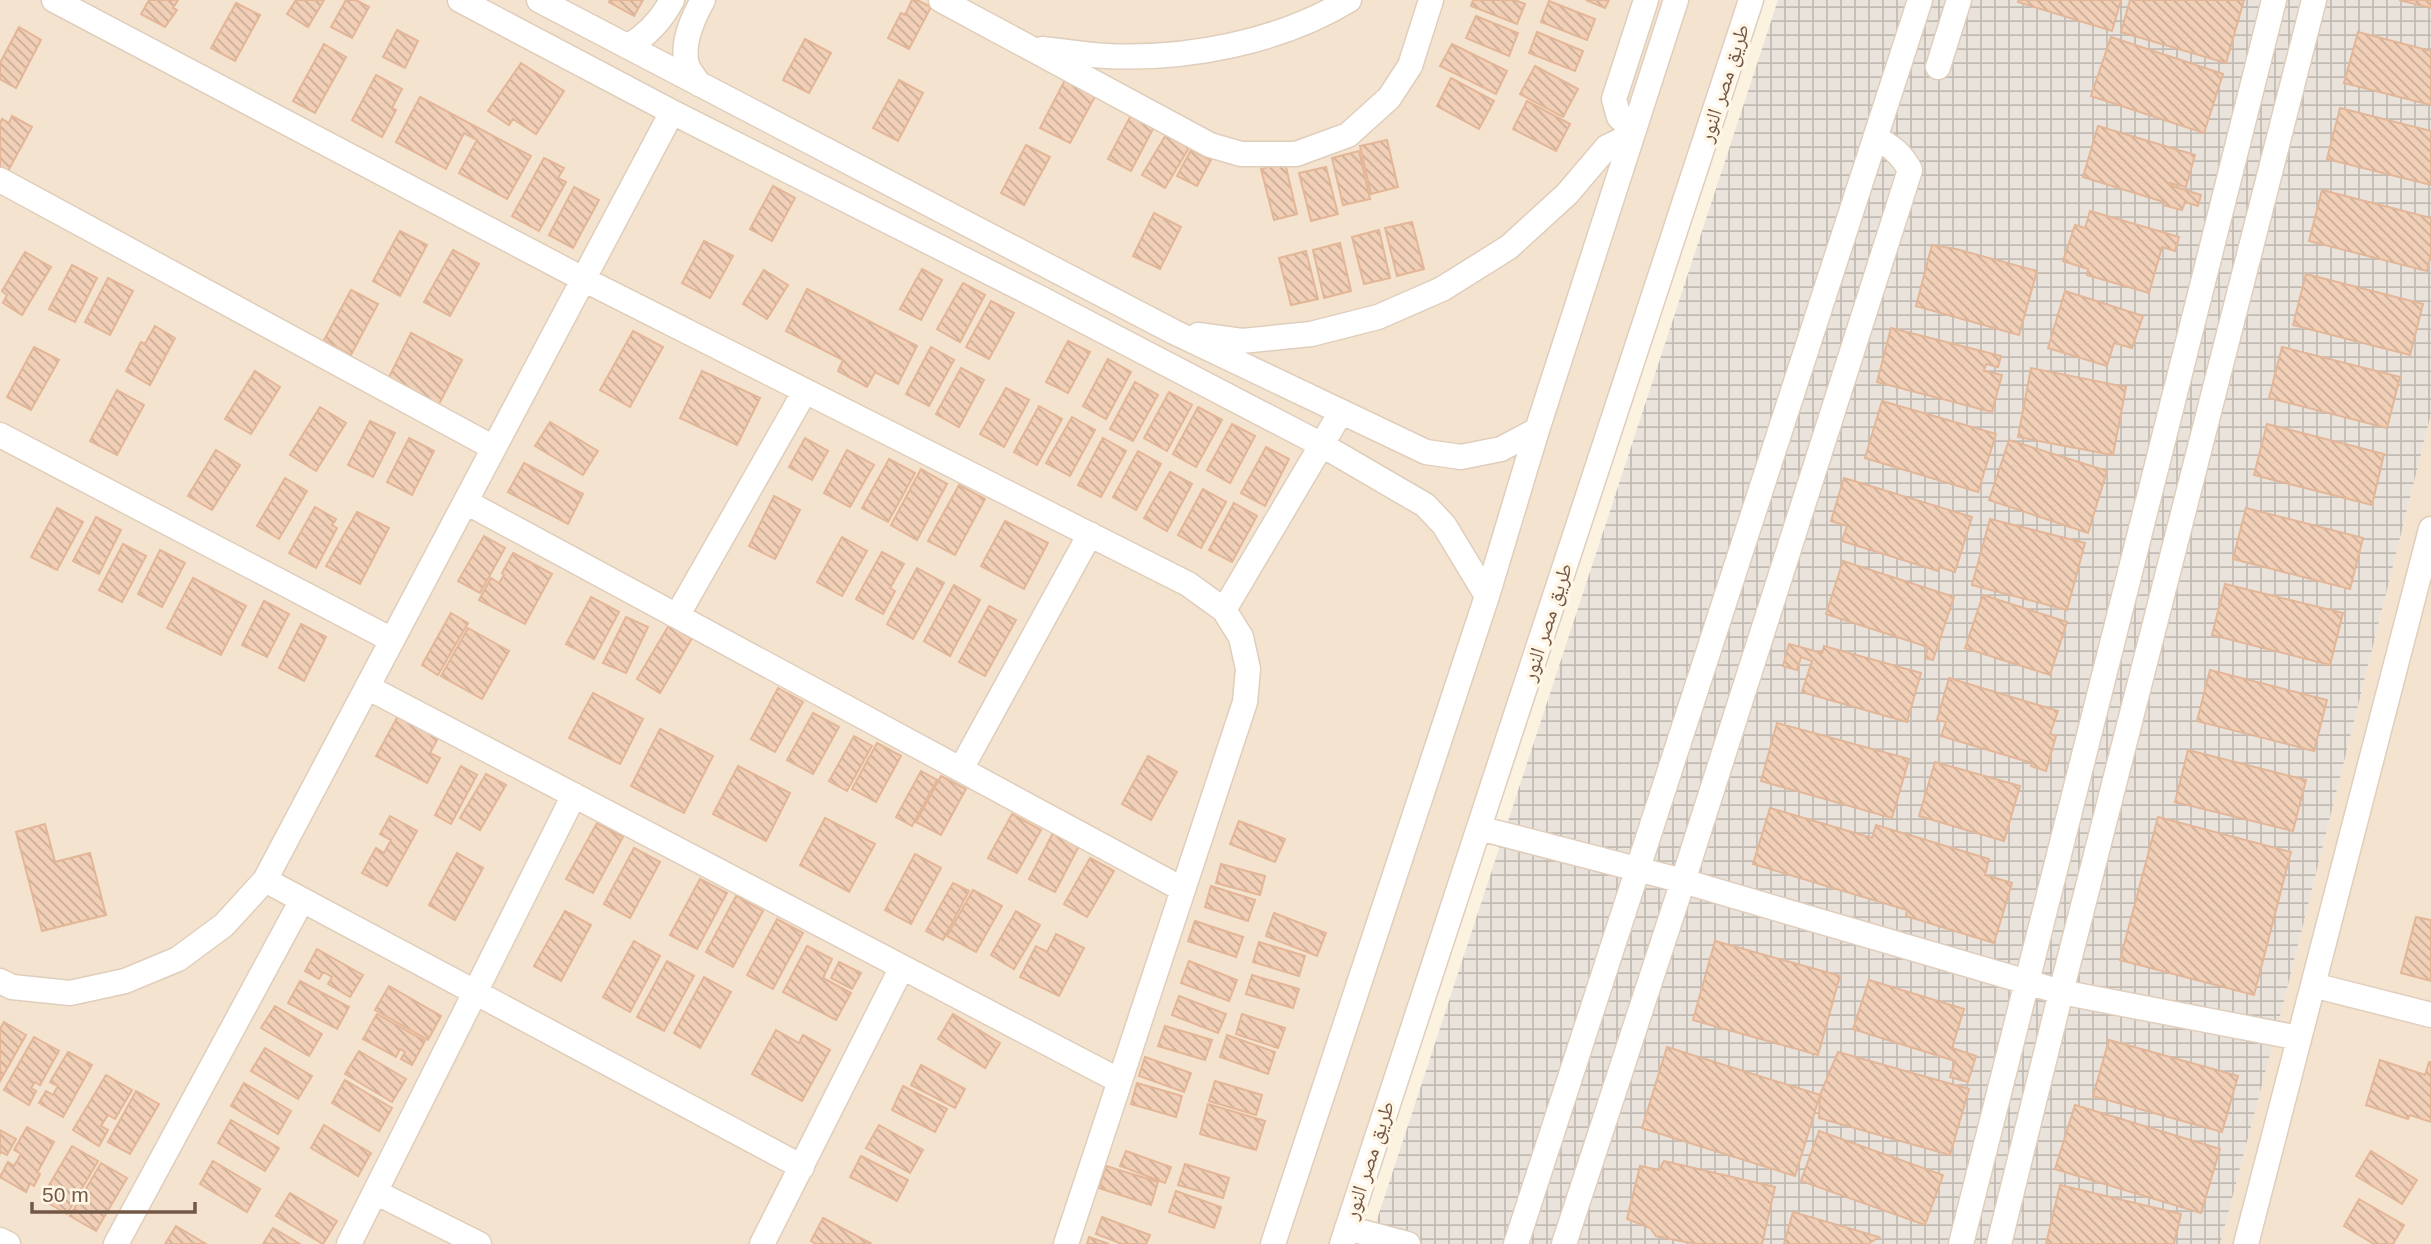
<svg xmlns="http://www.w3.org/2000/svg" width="2431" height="1244" font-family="Helvetica,'Noto Naskh Arabic',sans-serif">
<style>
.residential{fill:#f4e3ce}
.industrial{fill:url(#industrial-grid)}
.building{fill:url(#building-back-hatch);stroke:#e4b698;stroke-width:2}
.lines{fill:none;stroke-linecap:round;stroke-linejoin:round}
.minor-casing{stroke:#e0cebc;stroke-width:27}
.minor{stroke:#fff;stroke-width:24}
.labels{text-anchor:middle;stroke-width:7;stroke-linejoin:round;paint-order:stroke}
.street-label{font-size:21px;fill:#735847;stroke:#fff6e6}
</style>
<defs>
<pattern id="industrial-grid" width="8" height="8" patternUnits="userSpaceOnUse" patternTransform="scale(1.75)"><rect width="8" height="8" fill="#eae3dc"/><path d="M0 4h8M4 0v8" fill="none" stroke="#c2bbb4"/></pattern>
<pattern id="building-back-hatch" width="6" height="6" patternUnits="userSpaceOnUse" patternTransform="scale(1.75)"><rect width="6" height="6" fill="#f2d0b7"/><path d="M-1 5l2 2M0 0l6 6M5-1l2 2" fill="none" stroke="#c8ac97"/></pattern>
</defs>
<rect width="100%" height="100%" fill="#fcf2e0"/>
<path class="residential" d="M0,0h1738l-404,1244h-1334z
M2431,414v830h-211l64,-243z"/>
<path class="industrial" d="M1778,0h653v414l-147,587 -64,243h-851z"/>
<path class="building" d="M149,0h29l-5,8 4,2 -12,17 -24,-13z
M296,0h28l-16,27 -21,-13z
M346,0h10l13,7 -17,31 -21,-11z
M610,0h33l-9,16 -25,-14z
M912,0h5l14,7 -22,42 -21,-11 13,-25 4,2z
M1473,0h42l10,4 -8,20 -46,-18z
M1586,0h23l-4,8z
M2019,0h102l-9,31 -94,-29z
M2130,0h114l-18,63 -105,-31z
M2399,0h32v8z
M1549,1l46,18 -8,21 -46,-18z
M236,3l24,12 -25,46 -24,-13z
M1476,16l42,17 -9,23 -43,-18z
M19,27l22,13 -25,48 -16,-9v-16z
M397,30l21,11 -13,27 -22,-11z
M1537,32l46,19 -8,20 -46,-18z
M2358,32l73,19v54l-87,-22z
M2111,37l112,37 -19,59 -113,-37z
M805,39l26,14 -22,40 -26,-13z
M324,44l22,13 -31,56 -22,-12z
M1452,44l55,27 -11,23 -56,-28z
M521,63l43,28 -28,43 -23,-15 -4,6 -21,-14z
M1535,66l43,23 -15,28 -43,-23z
M1068,74l31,15 -29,54 -30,-15z
M376,75l26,14 -10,19 4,2 -14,27 -30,-17z
M1451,78l43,23 -15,28 -42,-23z
M899,80l24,13 -25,48 -25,-13z
M420,97l111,59 -24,43 -48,-26 18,-33 -13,-7 -18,36 -50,-27z
M1527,101l43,23 -14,27 -43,-22z
M2340,108l91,23v54l-104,-26z
M1131,115l23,12 -23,44 -23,-12z
M12,116l20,11 -25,46 -7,-3v-47l2,-4 7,4z
M2098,126l97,29 -9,32 -17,-4v2l32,10 -3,11 -13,-4 -3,8 -19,-5 1,-3 -81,-25z
M1167,133l23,13 -25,42 -23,-13z
M1387,140l11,47 -27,7 -11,-48z
M1026,145l24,12 -26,48 -23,-12z
M1191,150l20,10 -14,26 -20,-10z
M1359,151l11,48 -27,6 -11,-47z
M544,158l20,10 -6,10 8,4 -27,49 -27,-15z
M1285,163l12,51 -23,6 -13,-51z
M1326,167l12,47 -27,7 -12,-48z
M773,186l22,12 -23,43 -22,-12z
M574,187l25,13 -26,48 -24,-13z
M2322,190l109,28v36l-4,17 -118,-30z
M2090,211l89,26 -4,14 -13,-4 -13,46 -62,-18 1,-6 -25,-8 12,-36 10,3z
M1154,213l27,14 -21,42 -27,-13z
M1412,222l12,47 -27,7 -12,-48z
M1379,230l11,48 -26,6 -12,-47z
M400,231l27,14 -27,51 -27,-15z
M704,241l29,15 -23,42 -28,-15z
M1340,243l11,48 -27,7 -11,-48z
M1932,245l24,4 81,22 -18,64 -103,-29z
M453,250l26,14 -29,52 -26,-14z
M1306,251l12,48 -27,6 -12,-47z
M25,252l26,15 -29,48 -19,-12 4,-8 -5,-4z
M72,265l25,13 -22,44 -26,-13z
M922,269l20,11 -21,40 -21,-11z
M764,270l24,15 -21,34 -24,-15z
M2306,274l117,30 -13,51 -117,-30z
M108,278l25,13 -23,44 -25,-13z
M963,283l22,12 -25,47 -23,-13z
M807,289l110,57 -19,38 -23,-12 -8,15 -29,-16 5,-11 -57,-29z
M351,290l27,14 -27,51 -27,-15z
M2065,291l78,25 -11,32 -18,-5 -7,23 -59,-18z
M991,301l23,12 -25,46 -23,-12z
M155,326l20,12 -25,47 -24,-14 15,-29 4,2z
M1891,328l110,28 -3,11 -12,-3 -2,7 18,4 -10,37 -115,-30z
M633,331l30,16 -33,60 -30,-17z
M411,333l51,27 -25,48 -50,-27z
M1068,341l22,11 -22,41 -22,-11z
M34,347l25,13 -28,50 -24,-13z
M931,347l23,13 -25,46 -23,-12z
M2282,347l118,30 -13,51 -118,-30z
M1108,359l23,13 -25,47 -23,-13z
M961,368l23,12 -25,47 -23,-13z
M2031,368l95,19 -13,68 -95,-18z
M255,371l25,16 -29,47 -26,-15z
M702,371l58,27 -23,47 -57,-27z
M1135,382l23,13 -25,46 -23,-12z
M1006,388l23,12 -25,47 -24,-13z
M117,390l27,15 -27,50 -27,-14z
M1169,392l23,13 -25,46 -23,-13z
M1882,401l114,33 -18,58 -113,-34z
M1039,406l23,13 -25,46 -23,-13z
M320,407l26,16 -30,48 -26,-16z
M1198,407l24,13 -26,47 -23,-13z
M1072,417l23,13 -25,46 -24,-13z
M370,421l25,12 -22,44 -25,-12z
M550,422l48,29 -15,24 -48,-29z
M1232,424l23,12 -25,47 -23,-13z
M2267,424l117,30 -12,51 -118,-30z
M409,438l25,13 -22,44 -25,-13z
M805,438l23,13 -16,29 -23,-13z
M1103,438l23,13 -25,46 -23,-12z
M2009,440l98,31 -19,62 -99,-33z
M1266,447l23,12 -24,47 -24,-13z
M216,450l24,15 -28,45 -24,-14z
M847,450l27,15 -24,42 -26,-14z
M1138,451l23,13 -25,46 -23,-13z
M889,459l26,14 -27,49 -26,-14z
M524,463l59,31 -15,30 -60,-32z
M921,469l26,15 -30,56 -26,-15z
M1170,472l22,12 -25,47 -23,-13z
M285,478l22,13 -28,48 -22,-13z
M1844,478l128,39 -17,55 -16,-5 -1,4 -96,-30 5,-15 -16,-5z
M959,485l26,14 -30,56 -27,-14z
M1203,489l23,13 -25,46 -23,-13z
M774,496l26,14 -25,49 -26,-13z
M1234,503l23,13 -25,46 -23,-12z
M315,507l21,12 -4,6 5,3 -21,40 -27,-15z
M57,508l26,14 -26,48 -26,-13z
M2246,508l117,30 -13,51 -117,-30z
M357,512l32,16 -29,56 -34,-18z
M96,517l25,13 -22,44 -26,-13z
M1990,519l95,24 -18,67 -95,-25z
M1005,521l43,22 -24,46 -43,-23z
M484,536l21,12 -25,45 -22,-12z
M842,537l25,14 -25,45 -25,-14z
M123,544l23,12 -24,46 -23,-12z
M160,550l25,13 -23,44 -24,-13z
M882,552l22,12 -14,24 5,3 -12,23 -27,-15z
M513,553l39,21 -27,50 -46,-24 12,-22 8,5 5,-8 -2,-2z
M1843,561l111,36 -21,63 -8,-2 3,-11 -102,-33z
M917,568l27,15 -31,56 -26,-15z
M193,578l53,28 -25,49 -54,-27z
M2225,584l118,29 -13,52 -118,-30z
M954,585l26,15 -30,56 -26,-15z
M1983,595l84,27 -17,53 -85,-27z
M591,597l28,15 -25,47 -28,-15z
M264,601l25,13 -22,43 -25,-12z
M989,606l27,14 -31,56 -26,-14z
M451,613l17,10 -30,52 -16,-10z
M626,617l22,10 -22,46 -23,-10z
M301,624l25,13 -22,44 -25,-13z
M669,625l23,13 -32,55 -23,-14z
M468,628l41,23 -27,48 -41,-23z
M1789,644l33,9 2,-7 97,27 -14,49 -105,-30 10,-31 -11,-4 -4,13 -14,-4z
M2210,670l117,30 -13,51 -117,-30z
M1949,678l109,33 -8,23 6,2 -10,35 -15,-5 1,-3 -91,-27 5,-14 -9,-2z
M778,688l25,14 -28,50 -24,-13z
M593,693l50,26 -23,45 -51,-26z
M403,707l40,22 -13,24 10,5 -13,25 -51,-27z
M813,713l26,14 -26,47 -26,-14z
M1777,723l132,36 -17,59 -131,-37z
M660,729l53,27 -29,57 -53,-27z
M854,736l18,10 -25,45 -18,-10z
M877,743l24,13 -25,46 -24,-13z
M2188,750l118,30 -13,51 -118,-29z
M1148,756l29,16 -26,48 -29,-16z
M1935,762l85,24 -16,55 -85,-25z
M461,766l16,9 -26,49 -16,-9z
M738,766l52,27 -24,48 -53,-27z
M921,771l16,9 -25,46 -16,-9z
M486,774l20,11 -26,45 -20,-12z
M941,776l25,13 -25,46 -25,-13z
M1770,808l102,30 4,-13 113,34 -4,16 27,8 -18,60 -88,-27 1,-6 -154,-46z
M1012,814l29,16 -24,43 -29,-15z
M390,816l27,15 -30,55 -25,-13 14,-25 8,5 7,-13 -11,-6z
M2158,817l133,35 -37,143 -134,-35z
M825,818l50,26 -26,48 -49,-27z
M1239,821l46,18 -10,23 -45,-18z
M597,823l26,14 -30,56 -27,-14z
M45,824l10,38 35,-9 16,62 -64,16 -26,-99z
M1053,833l26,13 -24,46 -26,-13z
M634,848l26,14 -30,56 -26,-14z
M457,853l26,15 -28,52 -26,-15z
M915,854l26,14 -30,56 -26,-14z
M1090,858l24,13 -27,46 -23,-13z
M1221,864l44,12 -5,19 -44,-12z
M700,879l27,14 -30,56 -27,-14z
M953,883l16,8 -26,49 -17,-9z
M1211,886l44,14 -7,21 -43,-14z
M973,890l29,16 -26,46 -29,-16z
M736,896l27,15 -30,56 -27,-15z
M565,911l26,14 -30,56 -27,-15z
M1016,911l24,14 -26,44 -23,-14z
M1274,913l52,20 -9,23 -51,-20z
M2416,917l15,3v61l-30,-8z
M777,919l26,14 -30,56 -26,-14z
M1195,921l48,16 -7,20 -48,-16z
M1056,934l28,14 -25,48 -39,-19 16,-31 11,6z
M634,941l26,15 -30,56 -27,-15z
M1715,941l125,35 -22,79 -125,-35z
M1259,942l46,14 -6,20 -46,-14z
M807,946l25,13 -9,19 28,15 -15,27 -53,-28z
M317,949l46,26 -13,22 -22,-13 4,-7 -9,-5 -4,7 -14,-8z
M667,961l27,15 -30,55 -27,-14z
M1189,961l48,19 -8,21 -48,-18z
M839,962l22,11 -9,16 -21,-11z
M1252,975l47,14 -6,19 -47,-14z
M704,977l27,15 -31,56 -26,-15z
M1869,980l95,29 -12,39 24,8 -8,26 -18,-5 5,-16 -102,-32z
M300,981l49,26 -12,22 -49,-26z
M389,986l52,30 -13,24 -53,-30z
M1179,996l47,18 -8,19 -46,-18z
M275,1006l47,28 -13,22 -48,-28z
M377,1014l48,27 -13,24 -11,-6 4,-7 -5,-3 -4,8 -33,-18z
M953,1014l47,29 -15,25 -47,-29z
M1242,1014l43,14 -7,20 -42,-14z
M4,1022l22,13 -26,46v-52z
M1165,1026l47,14 -7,20 -47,-14z
M776,1030l23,13 4,-8 27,15 -28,51 -50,-27z
M1227,1035l48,17 -7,22 -48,-17z
M34,1037l25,14 -19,34 -5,-3 -4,6 5,3 -7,14 -25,-15z
M2109,1040l129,36 -16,56 -129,-36z
M1667,1047l153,48 -25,81 -153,-48z
M265,1048l47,28 -14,23 -47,-28z
M359,1051l47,28 -14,23 -47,-28z
M68,1052l24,13 -29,52 -24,-14 7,-12 7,4 5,-9 -8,-4z
M1838,1052l131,37 -19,66 -131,-37 1,-23z
M1145,1057l46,16 -7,19 -45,-16z
M2380,1060l45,15 4,-13h2v60l-21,-7 -2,4 -42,-14z
M921,1065l44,24 -10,19 -44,-23z
M106,1075l26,15 -17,29 -7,-4 -7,11 7,4 -9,16 -26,-16z
M345,1080l47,28 -13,23 -47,-28z
M1215,1081l47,14 -6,20 -47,-14z
M244,1083l47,28 -13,23 -47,-28z
M1137,1083l45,13 -6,21 -45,-13z
M903,1086l44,23 -12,23 -43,-22z
M136,1091l23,13 -29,50 -22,-12z
M1208,1104l57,17 -9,29 -56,-16z
M2075,1105l145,44 -19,64 -146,-44z
M231,1120l48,28 -14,23 -47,-28z
M324,1125l47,28 -13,23 -47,-28z
M879,1125l44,25 -13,23 -44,-25z
M27,1127l27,15 -17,31 3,1 -6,12 -4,-3 -4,9 -26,-15 8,-15 6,4 7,-12 -7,-4z
M0,1130l16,9 -9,16 -6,-3 -1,2z
M1819,1131l124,44 -18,50 -124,-44z
M72,1146l26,15 -31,53 -26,-15z
M1126,1151l45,16 -6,16 -45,-17z
M2371,1151l46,29 -15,24 -46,-28z
M861,1156l47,24 -11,21 -47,-24z
M213,1161l47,28 -13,23 -47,-28z
M1664,1161l111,26 -13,57h-66l-40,-8 -6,-8 -23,-9 13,-53 19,4z
M101,1163l26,15 -31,53 -26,-15z
M1185,1164l44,14 -6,20 -45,-13z
M1106,1166l52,16 -7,23 -52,-17z
M2060,1185l121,29 -7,30h-128z
M1176,1191l45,16 -7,21 -45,-16z
M290,1193l47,28 -14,23 -47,-28z
M2359,1199l45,26 -11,19h-19l-30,-18z
M1793,1212l86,25 -11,7h-84z
M1102,1217l48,18 -4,9h-24l-26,-10z
M823,1218l49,26h-56l-5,-3z
M176,1226l30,18h-41z
M273,1228l27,16h-37z
M1089,1237l20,7h-22z"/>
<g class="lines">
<g class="minor-casing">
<path id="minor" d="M54,0l529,279 605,305 36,26 17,27 7,32 -3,33 -179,542
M460,0l212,112 368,186 282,147 103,60 19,20 43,71
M539,0l635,332 252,120 35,5 40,-8 36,-19
M941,0l269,145 31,9h55l52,-19 41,-37 21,-32 21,-66
M629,46c18,-11 33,-27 43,-46
M1042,49c21,2 43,6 64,7 81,4 174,-14 243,-56
M1938,67l21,-67
M699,84c-4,-6 -10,-13 -12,-19 -6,-22 6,-47 16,-65
M1633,130l-14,-13 -5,-18 32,-99
M0,180l494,268
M1198,335l44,6 69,-7 67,-17 64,-28 67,-42 58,-53 40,-47 25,-12
M0,435l392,205
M466,502l716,387
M1224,610l117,-198
M677,616l128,-225
M367,687l751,393
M961,769l129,-235
M1479,828l204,53 378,111 238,46
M265,880l537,287
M0,981l12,6 58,6 55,-12 53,-22 46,-34 41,-45 407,-768
M2313,985l118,30
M375,1192l104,52
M1347,1228l61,16
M0,1240l8,4
M116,1244l186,-344
M349,1244l225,-449
M762,1244l140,-277
M1273,1244l214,-648 50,-166 139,-430
M1342,1244l409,-1244
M1516,1244l404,-1244
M1564,1244l119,-363 227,-711c-9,-16 -18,-24 -35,-32
M1961,1244l313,-1244
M1999,1244l62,-252 253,-992
M2246,1244l185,-715"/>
</g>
<use href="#minor" class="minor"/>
</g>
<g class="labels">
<g class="street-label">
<text transform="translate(1724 83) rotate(-72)" y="7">طريق مصر النور</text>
<text transform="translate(1547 622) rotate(-72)" y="7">طريق مصر النور</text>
<text transform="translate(1369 1160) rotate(-72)" y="7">طريق مصر النور</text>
</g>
</g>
<path d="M32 1202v10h163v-10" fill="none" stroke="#735847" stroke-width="3.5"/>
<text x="42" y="1202" font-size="21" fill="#735847" stroke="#fff6e6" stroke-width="5" paint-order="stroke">50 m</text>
</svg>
